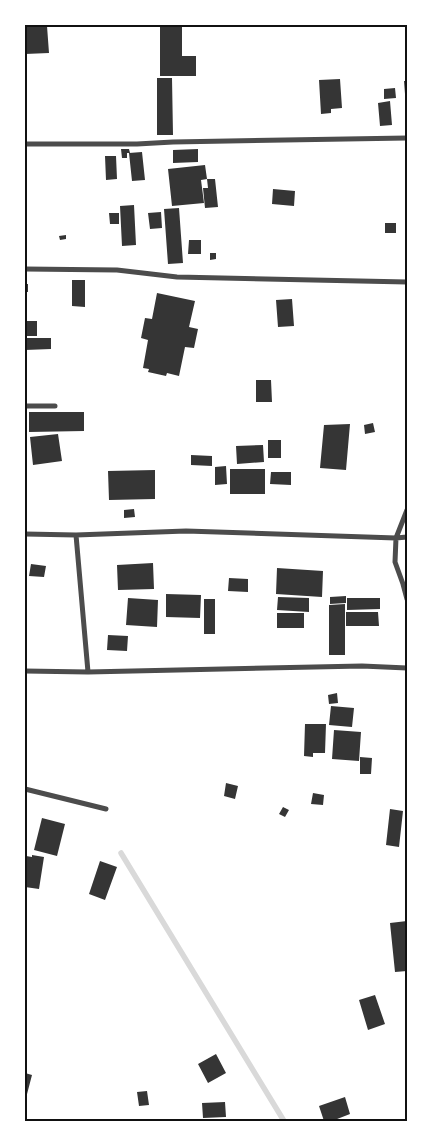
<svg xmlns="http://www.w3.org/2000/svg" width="432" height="1146" font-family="'Work Sans',sans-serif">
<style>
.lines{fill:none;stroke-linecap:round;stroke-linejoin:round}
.stream{stroke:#d9d9d9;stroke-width:5.5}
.building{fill:#353535}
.minor{stroke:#4c4c4c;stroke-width:5}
.neatline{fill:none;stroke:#111;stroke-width:2}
</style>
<rect width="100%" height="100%" fill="#fff"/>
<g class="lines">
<path class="stream" d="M121,853l163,268"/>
</g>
<path class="building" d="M160,25h22v31h14v20h-36z
M47,26l2,27 -24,1v-27z
M157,78h15l1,57h-16z
M340,79l2,29 -11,1v4l-10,1 -2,-34z
M404,81h3v13h-2z
M395,88l1,10 -12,1v-10z
M390,101l2,24 -12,1 -2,-23z
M121,149h8l1,4h-3v5h-5z
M198,149v13l-25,1v-13z
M142,152l3,28 -13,1 -3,-28z
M105,156h11l1,23 -11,1z
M205,165l2,14 -6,1 3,23 -32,3 -4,-37z
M207,179h8l3,28 -13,1 -2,-20h5z
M273,189l22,2 -1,15 -22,-2z
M134,205l2,40 -14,1 -2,-40z
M179,208l4,55 -15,1 -4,-55z
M161,212l1,16 -12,1 -2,-16z
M109,213h10v11h-9z
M385,223h11v10h-11z
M66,235v4l-6,1 -1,-4z
M189,240h12v14h-13z
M210,253h6v6l-6,1z
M72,280h13v27l-13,-1z
M25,284h3v8h-3z
M157,293l38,8 -6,26 9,2 -4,19 -9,-1 -6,29 -12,-3 -1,3 -18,-4 1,-3 -6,-1 5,-28 -7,-2 4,-20 7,1z
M292,299l2,27 -16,1 -2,-27z
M25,321h12v15h-12z
M25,338h26v11l-26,1z
M256,380h15l1,22h-16z
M29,412h55v19l-55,1z
M373,423l2,9 -10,2 -1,-9z
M350,424l-4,46 -26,-2 4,-43z
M58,434l4,27 -29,4 -3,-28z
M268,440h13v18h-13z
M263,445l1,17 -27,2 -1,-18z
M191,455l21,1v10l-21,-1z
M226,466l1,18 -12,1v-18z
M230,469h35v25h-35z
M155,470v29l-46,1 -1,-29z
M271,472h20v13l-21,-1z
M134,509l1,8 -11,1v-8z
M153,563l1,26 -36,1 -1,-25z
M31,564l15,2 -2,11 -15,-1z
M277,568l46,3 -1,26 -46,-3z
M229,578l19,1v13l-20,-1z
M166,594l35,1 -1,23 -34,-1z
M346,596v7l-16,1v-7z
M278,597l31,1v14l-32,-2z
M128,598l30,2 -1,27 -31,-2z
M347,598h33v11l-33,1z
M204,599h11v35h-11z
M345,604v51h-16v-50z
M346,612h32l1,14h-33z
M277,613h27v15h-27z
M108,635l20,1 -1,15 -20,-1z
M337,693l1,10 -9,1 -1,-9z
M331,706l23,2 -2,19 -23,-2z
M305,724h21l-1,29h-12v4l-9,-1z
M334,730l27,2 -2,29 -27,-2z
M360,757l12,1 -1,16h-11z
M226,783l12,3 -3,13 -11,-3z
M313,793l11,2 -1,10 -12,-1z
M283,807l6,3 -4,7 -6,-3z
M390,809l13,2 -4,36 -13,-2z
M42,818l23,6 -8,32 -23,-6z
M32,855l12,2 -5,32 -14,-2 1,-31 6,1z
M100,861l17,6 -12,33 -16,-6z
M407,921v50l-12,1 -5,-49z
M375,995l10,29 -17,6 -9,-30z
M216,1054l10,19 -18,10 -10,-19z
M25,1073l7,2 -6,23h-1z
M147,1091l2,14 -10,1 -2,-14z
M345,1097l5,17 -18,7h-8l-5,-15z
M225,1102l1,15 -23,1 -1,-15z"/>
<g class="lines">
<path class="minor" d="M25,144h112l36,-2 234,-4
M25,269l92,1 60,7 230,5
M25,406h30
M407,510l-11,28 -1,24 8,22 4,15
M25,534l51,1 110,-4 210,7 11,-1
M76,535l12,137
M25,671l63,1 274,-6 45,2
M25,789l81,20"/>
</g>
<rect width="432" height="1146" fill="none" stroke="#ffffff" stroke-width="52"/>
<rect x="26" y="26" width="380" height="1094" class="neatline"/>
</svg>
